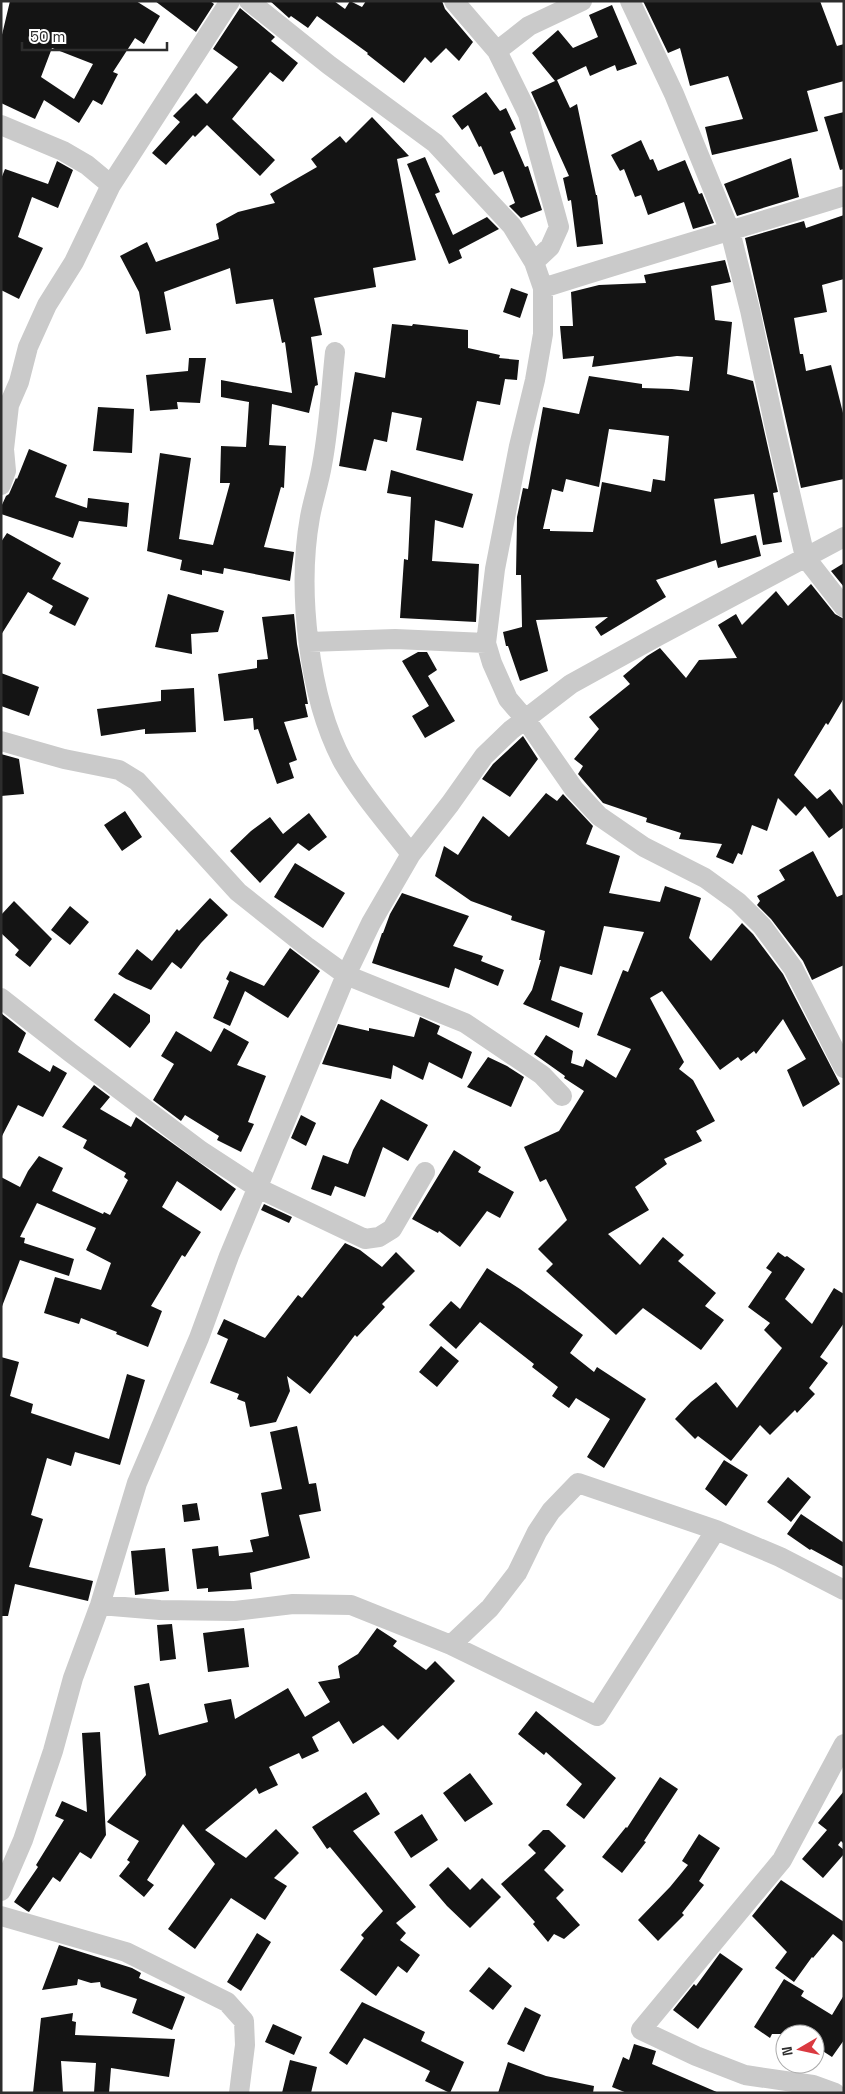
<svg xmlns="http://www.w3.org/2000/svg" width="845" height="2094" font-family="'Space Grotesk',sans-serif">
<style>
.building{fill:#141414;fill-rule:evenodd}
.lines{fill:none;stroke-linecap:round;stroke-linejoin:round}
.minor{stroke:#cacaca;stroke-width:20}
</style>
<rect width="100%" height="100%" fill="#fff"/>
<path class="building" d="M10,1h126l24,15 -16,28 -9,-6 -22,34 5,2 -16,31 -9,-5 -14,23 -35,-23 -9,19 -34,-16v-64zM52,48l41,16 -19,35 -33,-22z
M155,1h55l4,3 -18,28z
M270,1h64l11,8 5,-8 12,6 4,-6h76l3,8 28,33 -14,19 -13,-13 -15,15 -6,-6 -21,26 -37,-29 1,-1 -51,-37 -9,12 -17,-12 -2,2z
M643,1h177l17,45 7,-2v37l-37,10 11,40 -106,24 -7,-28 38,-8 -15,-43 -38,10 -10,-38 -12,5z
M612,5l25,59 -20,7 -2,-6 -25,11 -4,-10 -29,14 13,28 7,-4 19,91h1l6,49 -26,3 -6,-47 -3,1 -5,-23 6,-2 -38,-84 24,-11 -23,-28 26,-23 15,18 25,-11 -9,-22z
M240,8l35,29 -4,4 27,22 -15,19 -13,-10 -38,47 43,41 -15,16 -53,-51 -12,12 -2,-2 -27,30 -14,-12 28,-31 -7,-6 23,-23 11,11 31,-37 -25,-18z
M486,92l14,19 6,-3 10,21 -6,3 15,35 3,-1 14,44 -21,8 -12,-12 6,-3 -12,-32 -9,4 -13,-29 -2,1 -11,-22 -6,5 -10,-14z
M844,112v57l-4,1 -16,-53z
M372,117l37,39 -12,3 19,101 -43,8 3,19 -62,11 8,37 -11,2 7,48 -3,1 -6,27 -37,-9 -3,41 17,1 -2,42 -3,-1 -17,60 30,5 -4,29 -66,-13 -1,6 -21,-4v5l-22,-5 2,-10 -35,-9 13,-98 31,5 -12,81 34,6 17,-62h-10l1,-37 25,1 3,-45 -28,-5v-17l71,13 -7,-51 -3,1 -9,-44 -37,5 -6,-36 -66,24 7,38 -25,4 -7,-42 -19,-36 27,-14 9,20 63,-23 -3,-15 22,-12 37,-9 -5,-9 47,-27 -6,-8 29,-23 6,7z
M641,140l9,20 3,-1 5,12 27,-11 14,34 3,-1 12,30 -21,6 -9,-27 -36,13 -7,-20 -6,2 -11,-28 -4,2 -9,-16z
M425,157l15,35 -5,2 18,41 34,-18 12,12 -40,21 3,8 -13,6 -42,-100z
M791,158l8,39 -62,19 -13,-32z
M57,161l16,9 -15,38 -26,-11 -14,40 25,11 -24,51 -18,-9v-111l4,-10 43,15z
M844,215v64l-22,6 5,27 -33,6 6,36h3l3,17 25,-6 13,52v62l-43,9 -56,-250 59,-17 2,7z
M725,260l6,22 -20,4 4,34 17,2 -5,52 26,7 25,111 -5,1 9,49 -19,3 -9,-51 -40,5 7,45 35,-9 5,21 -43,12 -2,-8 -60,20 10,17 -65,39 -6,-9 13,-10 -72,3 12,51 -28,10 -12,-35h-2l-3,-14 19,-5 -1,-52h-5l1,-58 6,-29 5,1 15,-82 36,7 10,-38 53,8v4l30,1 17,2 4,-34 -16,-1 -85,11 2,-11 -31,3 -3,-33h13l-2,-34 28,-7 47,-2 -2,-8zM609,429l60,7 -4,45 -12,-2 -2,13 -49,-10 -9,50 -43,-1v-2h-7l9,-40 11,3 3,-13 33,8z
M511,288l17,6 -8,24 -17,-6z
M392,324l20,2 1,-2 55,6v18l32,7 -1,3 20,2 -2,20 -12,-1 -5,26 -23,-4 -14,60 -47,-11 6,-32 -30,-6 -5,30 -13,-3 -8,32 -27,-5 16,-94 30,6z
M189,358h17l-6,45 -23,-1 1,7 -28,2 -4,-36 42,-4z
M98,407l36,2 -2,44 -39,-2z
M29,449l38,16 -12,32 32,11 1,-10 41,5 -2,24 -48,-6 -6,17 -72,-24v-7l5,-11 3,-2 7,-16 1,1z
M391,470l82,24 -10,34 -28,-8 -3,41 47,3 -3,58 -76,-4 4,-59 4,1 3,-63 -24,-4z
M7,533l54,30 -9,16 37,19 -14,28 -26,-13 4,-7 -25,-14 -27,43v-93z
M844,563v24l-13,-16z
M811,584l24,30 9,5v79l-16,27 -2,-2 -32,52 23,24 13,-10 14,18v20l-15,11 -24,-32 -9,10 -18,-18 -11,33 -15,-6 -10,30 -4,-2 -5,11 -17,-7 6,-13 -43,-5 2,-6 -35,-11 1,-4 -44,-15 -25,-29 5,-8 -9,-7 25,-30 -10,-12 41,-33 -7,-8 24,-20 13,-8 26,30 13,-18 38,-2 -19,-33 18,-11 6,11 34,-34 12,15z
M168,594l56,17 -6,21 -27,2 1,20 -37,-7z
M294,614l3,30 11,60h-3l3,13 -24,5 13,38 -8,3 5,15 -17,6 -19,-55 -4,1 -1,-12 -29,3 -6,-47 39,-6v-8l11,-1 -6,-42z
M418,652h9l10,18 -9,6 27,45 -30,17 -13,-22 17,-10 -27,-45z
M1,673l38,14 -10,29 -28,-10z
M194,688l2,44 -51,2v-5l-44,7 -4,-27 64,-8v-11z
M523,736l15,23 -28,38 -28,-18 11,-15z
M1,754l18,5 5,35 -23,2z
M546,793l11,8 6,-7 30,32 -7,18 34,12 -11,37 51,9 5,-16 36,12 -12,40 22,23 31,-38 11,11 30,40 57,110 -37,23 -16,-37 19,-11 -23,-40 -27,35 -2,-3 -13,10 -3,-4 -18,13 -58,-79 -12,7 34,64 -5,7 14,11 22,41 -19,10 6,10 -38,18 3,5 -32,23 14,23 -41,24 32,31 23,-28 21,18 -6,6 38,32 -11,13 19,14 -23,30 -58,-42 -27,27 -70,-64 7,-7 -15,-15 29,-29 -21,-41 -6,3 -16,-35 35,-16 25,-40 -20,-13 1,-2 -31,-22 12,-19 27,16 -2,12 12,4 3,-8 30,19 15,-29 -34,-14 26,-65 5,2 16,-40 -40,-6 -12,49 -32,-9 -9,34 32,13 -4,15 -56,-24 9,-14 9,-30h-2l6,-29 -34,-11 1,-4 -41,-15 -36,-25 9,-30 14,9 25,-39 26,21z
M125,811l17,26 -20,14 -18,-26z
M309,813l18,24 -18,14 -11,-8 -38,40 -30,-32 21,-20 19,-14 13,17z
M813,851l24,46 7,-3v71l-32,15 -9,-19 -32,-42 -14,-14 3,-4 -3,-5 28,-16 -6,-10z
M295,863l50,30 -22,35 -49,-31z
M402,893l67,23 -16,30 30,10 -2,5 23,9 -6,16 -43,-18 -6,20 -77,-25 10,-30h1l7,-19z
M210,898l18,17 -27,28 -20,26 -9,-7 -21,28 -25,-11 -8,-5 19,-25 15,12 25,-32 2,2z
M14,901l38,38 -22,28 -15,-12 4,-5 -18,-17v-18z
M70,906l19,16 -19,23 -19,-15z
M290,948l30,23 -32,47 -43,-27 -15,35 -17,-8 16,-37 -3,-2 4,-8 34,15z
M114,993l36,22v7l-20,26 -36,-28z
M1,1013l25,20 -8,19 32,20 3,-7 14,8 -24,44 -25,-12 -17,33z
M420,1017l20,9 -3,8 35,18 -10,27 -33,-17 -6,18 -30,-15 -2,14 -69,-15 16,-40 31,7v-3l45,9z
M224,1028l25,14 -12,23 29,11 -18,46 6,2 -13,28 -24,-12 2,-4 -34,-21 -4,6 -28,-21 21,-36 -13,-8 15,-25 35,21z
M488,1057l19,9 17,11 -13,30 -44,-20z
M94,1085l16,12 -10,12 31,18 5,-10 100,72 -15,22 -44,-30 -15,26 39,25 -16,25 -3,-2 -31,51 11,5 -14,36 -32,-13 1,-2 -36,-14 -2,6 -35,-11 11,-36 46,13 10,-27 -25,-13 10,-22 -59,-25 -17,34 5,1 -1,5 50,16 -5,17 -49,-16 -19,49v-132l19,10 8,-16 11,-15 24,12 -11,23 51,23 1,-2 6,3 18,-35 -4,-3 2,-4 -43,-25 4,-8 -25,-13z
M381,1099l47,26 -20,36 -25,-14 -18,50 -30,-11 -4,10 -20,-7 12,-34 25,9 5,-14z
M301,1115l15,8 -10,23 -15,-8z
M454,1150l27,17 -3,5 36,20 -14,26 -13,-7 -27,36 -21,-16 -1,2 -26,-14z
M264,1204l28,13 -3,6 -28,-13z
M345,1243l15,7 22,17 14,-15 19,19 -33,33 3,3 -28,30 -2,-2 -45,59 -23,-18 3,15 -14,31 -26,5 -5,-25 -8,-3 2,-5 -29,-11 18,-44 -11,-5 7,-15 41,19 33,-43 4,3z
M778,1252l7,5 2,-1 18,13 -20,30 27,25 22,-36 10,6v29l-24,34 8,6 -19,25 6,6 -18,19 -2,-3 -25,25 -10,-10 -29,36 -33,-25 -3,3 -20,-20 16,-17 25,-20 21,26 45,-60 -18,-18 6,-7 -22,-16 24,-35 -6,-4z
M487,1268l33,21 63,46 -13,18 24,19 3,-5 49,32 -42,69 -17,-11 23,-38 -34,-21 -7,10 -17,-12 6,-9 -26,-20 2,-3 -54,-42 -24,27 -27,-24 22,-24 9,8z
M441,1346l18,15 -22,26 -18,-15z
M1,1357l18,5 -9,34 23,8 -2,9 78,26 18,-65 18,6 -25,85 -45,-13 -4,14 -24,-8 -16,57 12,4 -14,48 64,14 -5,20 -73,-17 -7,32h-7z
M297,1426l12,58 7,-1 5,28 -22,4 11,43 -60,15 2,16 -44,3v-4l-11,1 -5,-40 26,-3 1,10 34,-4 -3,-12 19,-4 -8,-43 21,-4 -12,-57z
M724,1460l24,15 -22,31 -21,-17z
M788,1477l23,20 -20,25 -24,-20z
M197,1503l3,17 -16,2 -2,-17z
M801,1514l43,29v24l-33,-18 -1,1 -23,-16z
M165,1548l4,43 -34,4 -4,-44z
M172,1624l4,35 -16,2 -3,-36z
M244,1628l5,39 -41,5 -5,-39z
M377,1628l20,13 -4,5 33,24 9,-9 20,20 -57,59 -15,-15 -30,19 -14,-23 -27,16 7,14 -17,8 -3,-6 -30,14 9,18 -19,9 -3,-6 -51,42 41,28 30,-29 23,24 -25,25 13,8 -22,34 -34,-22 -36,51 -27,-20 47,-65 -32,-40 -36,56 7,5 -10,12 -25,-21 11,-14 -3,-2 12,-19 -32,-19 39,-47 -12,-89 15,-3 10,52 49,-13 -4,-18 27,-5 4,20 53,-31 17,29 25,-15 -12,-20 22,-4 -2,-12 20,-12z
M536,1711l80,67 -32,41 -18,-14 16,-21 -36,-32 -2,3 -26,-21z
M100,1732l6,103 -15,24 -11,-7 -20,30 -7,-5 -24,35 -2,-1 -13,-9 24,-35 -2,-2 28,-45 -9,-4 7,-15 25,11 -5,-79z
M470,1773l23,31 -28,18 -22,-29z
M660,1777l18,12 -34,52 2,1 -24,31 -20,-16 24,-30 1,1z
M844,1791v53l-3,-3 -3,4 6,5v4l-21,24 -21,-19 25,-29 -9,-7z
M366,1792l14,22 -27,17 63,76 -20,16 10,10 -6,7 20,15 -13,18 -9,-7 -22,30 -36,-26 24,-32 -3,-3 22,-24 -53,-64 -3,2 -15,-22z
M422,1814l16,26 -27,18 -17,-26z
M543,1830h6l17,16 -22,24 20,20 -8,8 24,27 -16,14 -10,-5 -6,8 -15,-18 2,-2 -34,-38 35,-31 -8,-8z
M699,1834l21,14 -21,33 5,4 -22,28 2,2 -26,26 -20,-21 32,-33 18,-22 -6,-4z
M448,1867l22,23 12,-12 19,19 -31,31 -23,-22 -18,-21z
M781,1880l63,42v21l-11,-9 -20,24 -1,-1 -18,25 -19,-14 12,-16 -35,-36z
M257,1933l14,9 -30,49 -14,-9z
M59,1945l73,23 9,5 -2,5 46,19 -13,33 -40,-17 5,-14 -36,-12 -1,-5 -9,1 -13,-4 -1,6 -35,5z
M720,1953l23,16 -45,60 -25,-19 21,-26 2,2z
M489,1967l23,19 -19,24 -24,-19z
M784,1979l20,12 -3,5 31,19 12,-20v45l-12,17 -17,-11v-12h-43l-2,4 -16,-11z
M362,2002l63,30 -4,9 43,21 -14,31 -25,-12 5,-10 -66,-33 -17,27 -18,-12z
M525,2007l16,8 -17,37 -17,-8z
M73,2013l-1,8 4,1 -1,13 100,4 -6,38 -58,-9 -2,25h-15l2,-30 -35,-2 2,32h-30l8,-75z
M273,2024l29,13 -8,18 -29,-13z
M634,2044l22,7 -4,13 67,29h-92l-15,-6 11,-30 6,3z
M290,2060l27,7 -6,26h-29z
M508,2062l38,14 48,10 -1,7h-95z"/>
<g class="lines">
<path class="minor" d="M249,1l80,64 106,78 77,83 22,36 9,26v46l-8,46 -16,66 -24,123 -9,74 6,20 16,36 18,21 48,69 25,27 45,31 61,31 33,24 24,24 31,42 51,100
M454,1l43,50 31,63 31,113 -9,20 -16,15
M630,1l44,93 56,137 20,79 25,118 30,129 39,50
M497,51l32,-25 53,-25
M1,125l62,26 24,14 24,20
M543,288c100,-32 201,-61 301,-92
M335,352c-4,38 -6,76 -13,113 -3,18 -9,35 -12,52 -13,72 -2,180 33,245 19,33 45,62 68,92
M1,485l5,-14 -2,-22 5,-44 10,-23 9,-35 19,-42 27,-43 37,-77 119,-184
M309,642l86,-3 91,4
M1,741l63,18 55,11 18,11 101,111 68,54 40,29 119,48 77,52 20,21
M1,998l70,55 130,98 57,37 107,51 14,-2 13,-8 33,-57
M100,1605l60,5 75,1 58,-7 58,1 100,40 146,71 119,-186
M451,1645l39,-37 27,-35 20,-41 14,-21 27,-28 138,47 64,27 64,33
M1,1891l22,-51 30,-89 20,-73 27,-73 37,-122 62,-145 30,-82 117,-281 25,-52 40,-69 39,-50 34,-48 27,-26 60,-46 87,-48 186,-99
M1,1916l125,36 101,50 17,19 1,24 -6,48
M835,2093l-22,-8 -68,-10 -49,-19 -55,-26 141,-170 62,-116"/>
</g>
<rect width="845" height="2094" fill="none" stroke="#2d2d2d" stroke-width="5"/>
<g transform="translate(800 2049) rotate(261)"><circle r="24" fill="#ffffff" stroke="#ababab"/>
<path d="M0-4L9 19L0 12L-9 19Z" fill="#da3940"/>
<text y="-8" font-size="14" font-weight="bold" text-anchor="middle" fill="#2d2d2d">N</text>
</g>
<path d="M22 42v8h145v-8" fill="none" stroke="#2d2d2d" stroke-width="2.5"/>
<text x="30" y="42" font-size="15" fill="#2d2d2d" stroke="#ffffff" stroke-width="4" paint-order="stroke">50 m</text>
</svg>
